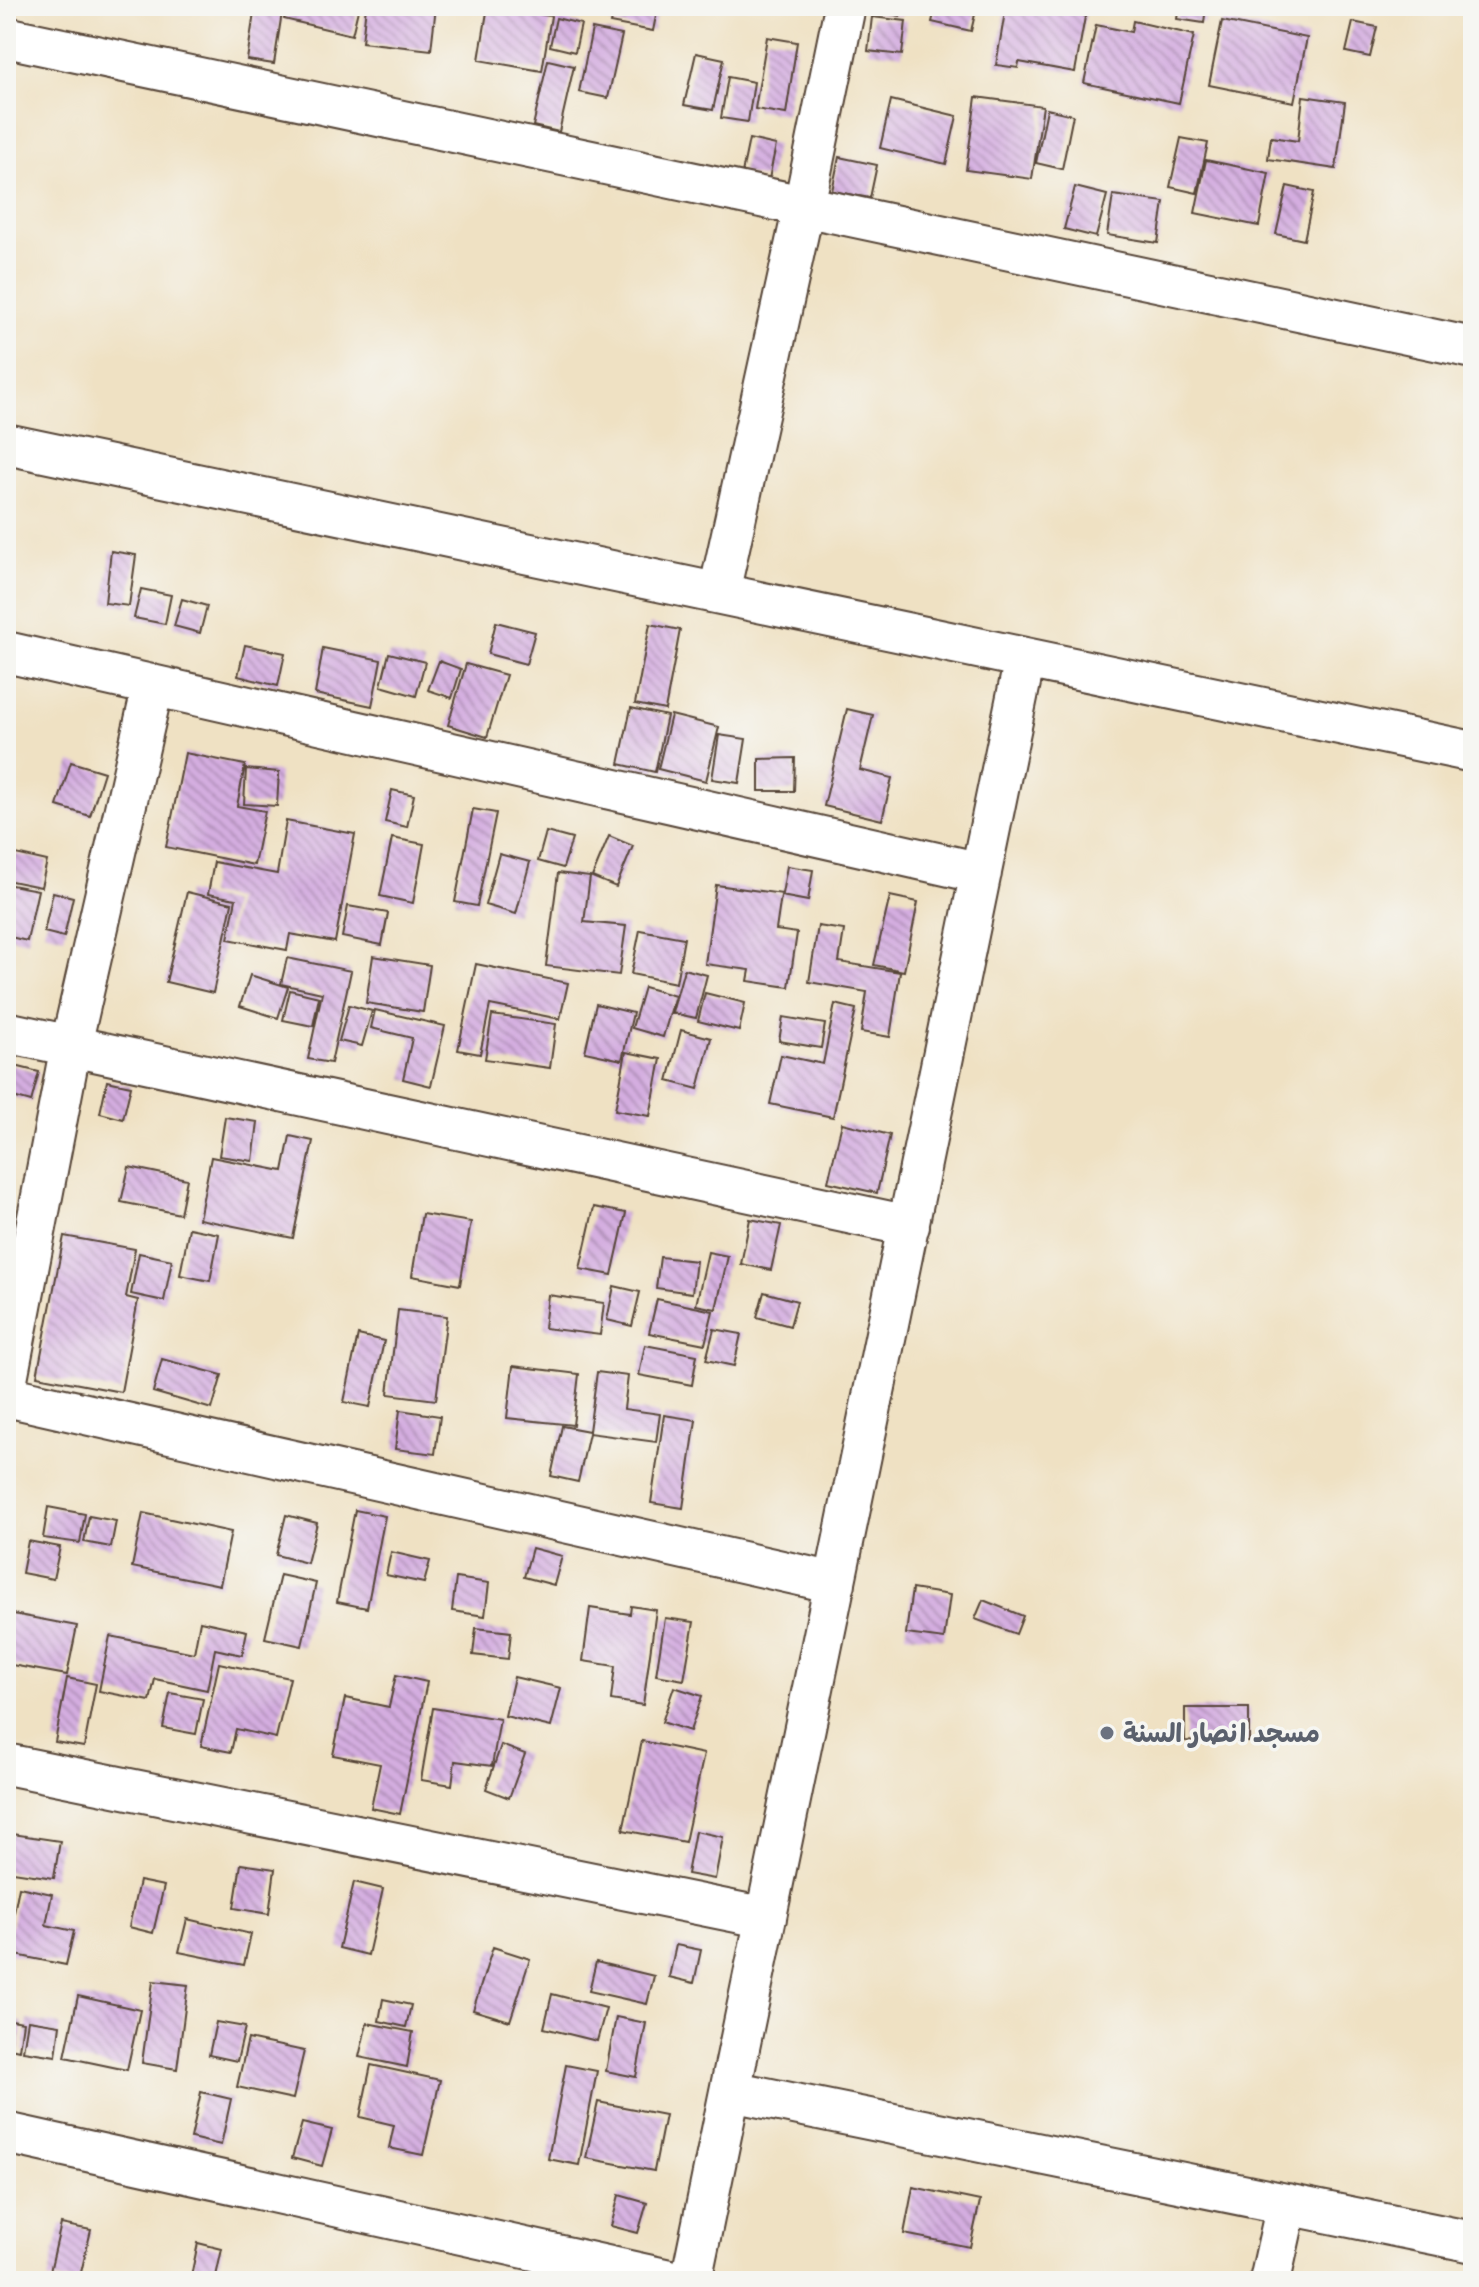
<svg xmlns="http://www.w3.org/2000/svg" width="1479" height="2287" font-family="Mynerve,'Playpen Sans Arabic',sans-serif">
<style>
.building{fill:url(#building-back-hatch)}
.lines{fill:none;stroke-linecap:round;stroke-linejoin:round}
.minor-casing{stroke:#564537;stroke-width:44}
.minor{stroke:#fff;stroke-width:40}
.worship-dot{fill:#6b7280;stroke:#f6f6f2;stroke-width:3}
.labels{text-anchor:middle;stroke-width:7;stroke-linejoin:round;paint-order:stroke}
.worship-label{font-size:26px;font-weight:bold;fill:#5b616d;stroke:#f6f6f2;text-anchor:start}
</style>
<defs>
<pattern id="building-back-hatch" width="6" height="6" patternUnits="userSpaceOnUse" patternTransform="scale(2)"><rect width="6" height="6" fill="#d4ade0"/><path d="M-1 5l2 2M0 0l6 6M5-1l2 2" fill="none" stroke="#ad8db5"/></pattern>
</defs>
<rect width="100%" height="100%" fill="#f6f6f2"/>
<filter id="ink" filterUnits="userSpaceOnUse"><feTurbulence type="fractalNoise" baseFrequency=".0125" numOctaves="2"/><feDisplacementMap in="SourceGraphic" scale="16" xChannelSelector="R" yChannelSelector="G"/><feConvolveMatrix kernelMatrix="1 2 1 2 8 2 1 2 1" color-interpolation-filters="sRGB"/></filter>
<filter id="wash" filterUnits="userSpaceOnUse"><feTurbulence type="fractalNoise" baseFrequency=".006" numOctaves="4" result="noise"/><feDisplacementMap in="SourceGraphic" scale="32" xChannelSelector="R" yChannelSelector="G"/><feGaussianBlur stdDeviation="1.8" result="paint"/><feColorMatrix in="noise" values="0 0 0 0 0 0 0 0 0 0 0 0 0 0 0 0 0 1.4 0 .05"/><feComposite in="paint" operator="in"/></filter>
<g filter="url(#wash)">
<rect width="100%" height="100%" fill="#efe1c3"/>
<g id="blocks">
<path class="building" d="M255,6h28l-9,58 -27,-4z
M287,6h72l-7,29 -68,-16z
M366,6h70l-5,44 -69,-8z
M488,6l63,10 -9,55 -63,-11z
M554,6h32l-2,10 -30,-7z
M614,6h44l-5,25 -43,-8z
M873,6h30l-2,10 -29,-4z
M936,6h41l-6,25 -39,-9z
M1006,6h81l-12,66 -56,-10 -1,6 -22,-3z
M1179,6h27l-2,17 -27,-4z
M872,17l34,4 -4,34 -34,-4z
M556,18l25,6 -6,28 -25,-6z
M1133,21l61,14 -15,68 -95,-20 12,-58 35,7z
M1222,21l85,17 -13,64 -85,-17z
M1353,22l24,5 -7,30 -24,-5z
M592,29l30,6 -14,63 -29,-6z
M767,37l30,5 -11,72 -31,-5z
M696,53l28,6 -11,51 -29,-5z
M548,60l26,6 -15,66 -26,-6z
M728,77l26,5 -6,40 -27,-4z
M1303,96l42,6 -9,67 -68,-10 3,-22 27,4z
M976,97l67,9 -11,73 -66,-9z
M891,100l66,16 -11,48 -66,-16z
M1047,109l26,6 -11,54 -26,-6z
M1181,138l27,5 -11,50 -27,-6z
M749,139l27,6 -7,34 -27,-6z
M839,157l38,8 -7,33 -38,-7z
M1206,160l63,13 -10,53 -64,-13z
M1287,186l27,6 -10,48 -28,-6z
M1075,187l32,8 -11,42 -32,-8z
M1113,195l51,7 -6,41 -51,-8z
M111,551l25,4 -7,51 -24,-3z
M141,589l30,6 -6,29 -31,-6z
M182,599l25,7 -7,27 -26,-7z
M496,622l39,10 -9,32 -38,-10z
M650,624l30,6 -15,80 -30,-6z
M245,645l40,8 -7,33 -40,-10z
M323,648l58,12 -9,46 -57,-12z
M389,653l36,9 -9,34 -35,-10z
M439,661l22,8 -9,29 -24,-8z
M466,664l40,11 -19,62 -39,-12z
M631,708l36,8 -12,56 -36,-8z
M847,709l26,6 -13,55 32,8 -10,42 -58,-14z
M671,715l48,12 -13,54 -48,-12z
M719,735l27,4 -7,44 -27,-4z
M185,753l60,12 -8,41 28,5 -11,54 -88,-18z
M795,758l-1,33h-35v-32z
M71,762l33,10 -14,44 -33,-10z
M246,769l33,3 -2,34 -33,-2z
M392,790l22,5 -7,32 -22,-5z
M473,809l23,4 -19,93 -22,-4z
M286,821l69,13 -20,108 -45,-8 -3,16 -59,-11 8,-40 -28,-5 6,-32 63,12z
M546,832l26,7 -9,29 -25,-7z
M609,836l24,10 -17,41 -24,-10z
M392,838l32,6 -11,59 -33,-7z
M7,852l40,9 -6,26 -35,-7z
M499,854l31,8 -14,52 -31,-9z
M787,866l26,4 -5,31 -27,-5 -5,34 21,3 -8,54 -41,-6 2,-11 -45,-6 11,-79 66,9z
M558,873l32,4 -6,45 42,4 -7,49 -73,-9z
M6,884l32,6 -11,51 -21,-5z
M53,892l20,5 -9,40 -20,-5z
M187,892l45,11 -19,90 -47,-11z
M890,896l28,6 -14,69 -30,-6z
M348,906l40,7 -6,32 -40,-8z
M818,926l26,4 -5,32 61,10 -10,65 -29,-5 6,-40 -58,-10z
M640,930l44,8 -8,45 -45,-9z
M373,956l57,9 -7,47 -57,-9z
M287,958l64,13 -20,92 -23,-4 14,-66 -41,-9z
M476,964l92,19 -8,36 -70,-14 -10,49 -22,-4z
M684,969l23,6 -11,43 -24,-5z
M250,975l38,12 -10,31 -38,-12z
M644,987l31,9 -12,41 -31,-9z
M290,990l29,7 -6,29 -30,-6z
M705,993l40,10 -6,28 -41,-10z
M596,1004l37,9 -11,47 -37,-8z
M835,1004l21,5 -23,108 -63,-13 11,-49 42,9z
M349,1005l23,6 -10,35 -23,-5z
M375,1010l70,16 -14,60 -28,-7 9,-41 -41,-10z
M492,1015l64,9 -6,44 -65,-9z
M783,1017l42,7 -4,24 -42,-7z
M681,1030l30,8 -13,51 -30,-8z
M626,1052l35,7 -11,57 -35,-6z
M7,1064l32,8 -8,30 -25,-7z
M107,1081l24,5 -8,33 -23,-6z
M225,1117l33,5 -5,39 -34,-5z
M842,1123l48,12 -13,58 -49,-11z
M290,1136l23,5 -20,97 -94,-19 12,-62 72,14z
M129,1167l58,12 -7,35 -59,-12z
M594,1207l32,6 -14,62 -32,-6z
M422,1214l49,8 -11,63 -48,-9z
M750,1219l31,6 -10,45 -30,-6z
M189,1228l30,6 -9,47 -30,-6z
M64,1236l71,13 -9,48 12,3 -17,92 -84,-16z
M708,1252l20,4 -12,53 -20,-4z
M139,1253l33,7 -8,41 -33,-7z
M660,1257l36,4 -4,32 -36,-5z
M614,1286l26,6 -8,34 -25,-6z
M764,1292l33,9 -7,25 -33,-9z
M548,1295l56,8 -4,32 -56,-7z
M657,1299l56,12 -8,33 -56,-11z
M398,1310l49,6 -11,84 -48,-6z
M714,1329l27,5 -7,32 -28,-6z
M358,1335l26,6 -14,66 -26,-5z
M645,1345l52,10 -5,30 -53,-10z
M162,1359l60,16 -10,34 -59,-17z
M513,1366l66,8 -6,51 -66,-7z
M597,1372l31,4 -4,33 36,5 -4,28 -67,-9 -11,49 -27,-6 11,-50 27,5z
M400,1410l40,6 -5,38 -40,-5z
M664,1415l32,5 -13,88 -32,-5z
M48,1507l37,7 -5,29 -37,-5z
M355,1510l30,6 -18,92 -30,-6z
M143,1513l88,19 -11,53 -88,-18z
M286,1515l31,8 -10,40 -31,-8z
M89,1516l27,5 -5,26 -27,-5z
M28,1541l32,6 -7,32 -31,-6z
M532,1548l30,8 -8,29 -30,-8z
M391,1552l39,9 -6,22 -38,-8z
M280,1575l36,8 -14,63 -37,-8z
M456,1578l33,5 -4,33 -33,-5z
M912,1589l38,6 -6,44 -38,-5z
M983,1600l40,16 -7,18 -41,-15z
M631,1606l25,4 -13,95 -32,-5 4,-34 -32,-5 7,-53 40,6z
M8,1613l69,13 -10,49 -61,-11z
M665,1618l29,4 -10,58 -28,-5z
M200,1621l47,10 -5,24 -27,-6 -8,41 -52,-11 -5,22 -51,-10 11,-55 84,17z
M476,1628l35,4 -3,27 -35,-4z
M219,1663l71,15 -14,60 -40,-9 -5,23 -30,-6z
M396,1675l31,7 -27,132 -29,-6 9,-44 -47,-9 12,-57 44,9z
M514,1677l47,11 -10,39 -46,-11z
M67,1678l29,6 -12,63 -29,-5z
M674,1687l28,9 -12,35 -28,-9z
M170,1693l33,6 -7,35 -33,-6z
M433,1708l67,11 -8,47 -37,-5 -3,24 -31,-5z
M1185,1708h64v34l-64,-1z
M642,1741l62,13 -19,88 -62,-12z
M501,1745l24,9 -16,44 -23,-9z
M695,1831l28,6 -8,42 -28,-5z
M6,1833l54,8 -6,37 -48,-7z
M241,1864l34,5 -6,45 -35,-6z
M139,1881l25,5 -11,47 -24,-6z
M354,1882l29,7 -15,66 -29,-7z
M19,1887l33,7 -6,31 28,6 -8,34 -60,-12z
M187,1919l64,15 -7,31 -65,-13z
M676,1945l25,5 -7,33 -25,-6z
M493,1947l37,12 -20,62 -37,-11z
M596,1962l58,14 -7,28 -58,-13z
M153,1981l35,4 -11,84 -35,-6z
M552,1994l54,14 -9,33 -53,-13z
M78,1996l62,14 -13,60 -62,-13z
M383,1999l28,6 -5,22 -27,-6z
M616,2017l30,6 -10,54 -30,-6z
M6,2019l17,3 -4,28 -13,-3z
M28,2020l32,5 -4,31 -33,-5z
M216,2022l29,5 -8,34 -28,-6z
M367,2023l46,9 -6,35 -48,-10z
M248,2039l56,12 -11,48 -56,-12z
M371,2065l69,15 -17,75 -34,-7 5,-23 -34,-8z
M566,2065l31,6 -18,94 -31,-6z
M201,2092l30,7 -10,46 -30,-7z
M598,2102l67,13 -11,56 -68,-13z
M302,2123l30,7 -10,36 -30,-8z
M913,2187l67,14 -10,46 -66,-13z
M619,2195l28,8 -9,30 -27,-7z
M61,2224l30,6 -12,51 -31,-1z
M198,2243l24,6 -7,32h-25z"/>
</g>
</g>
<g filter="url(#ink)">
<use href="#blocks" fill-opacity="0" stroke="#564537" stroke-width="2"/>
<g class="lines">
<g class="minor-casing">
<path id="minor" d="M6,37l1467,311
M6,444l1467,308
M719,593l85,-387 41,-200
M6,652l975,221
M6,1032l903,194
M6,1384l65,-339 82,-359
M6,1396l829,187
M6,1764l760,154
M731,2091l742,151
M6,2133l668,148
M691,2281l334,-1623
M1270,2281l17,-77"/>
</g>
<use href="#minor" class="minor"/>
</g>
</g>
<circle class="worship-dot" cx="1107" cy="1733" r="8"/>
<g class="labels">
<g class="worship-label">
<text x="1123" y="1742">مسجد انصار السنة</text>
</g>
</g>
<rect width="1479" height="2287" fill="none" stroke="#f6f6f2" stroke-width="32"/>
</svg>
